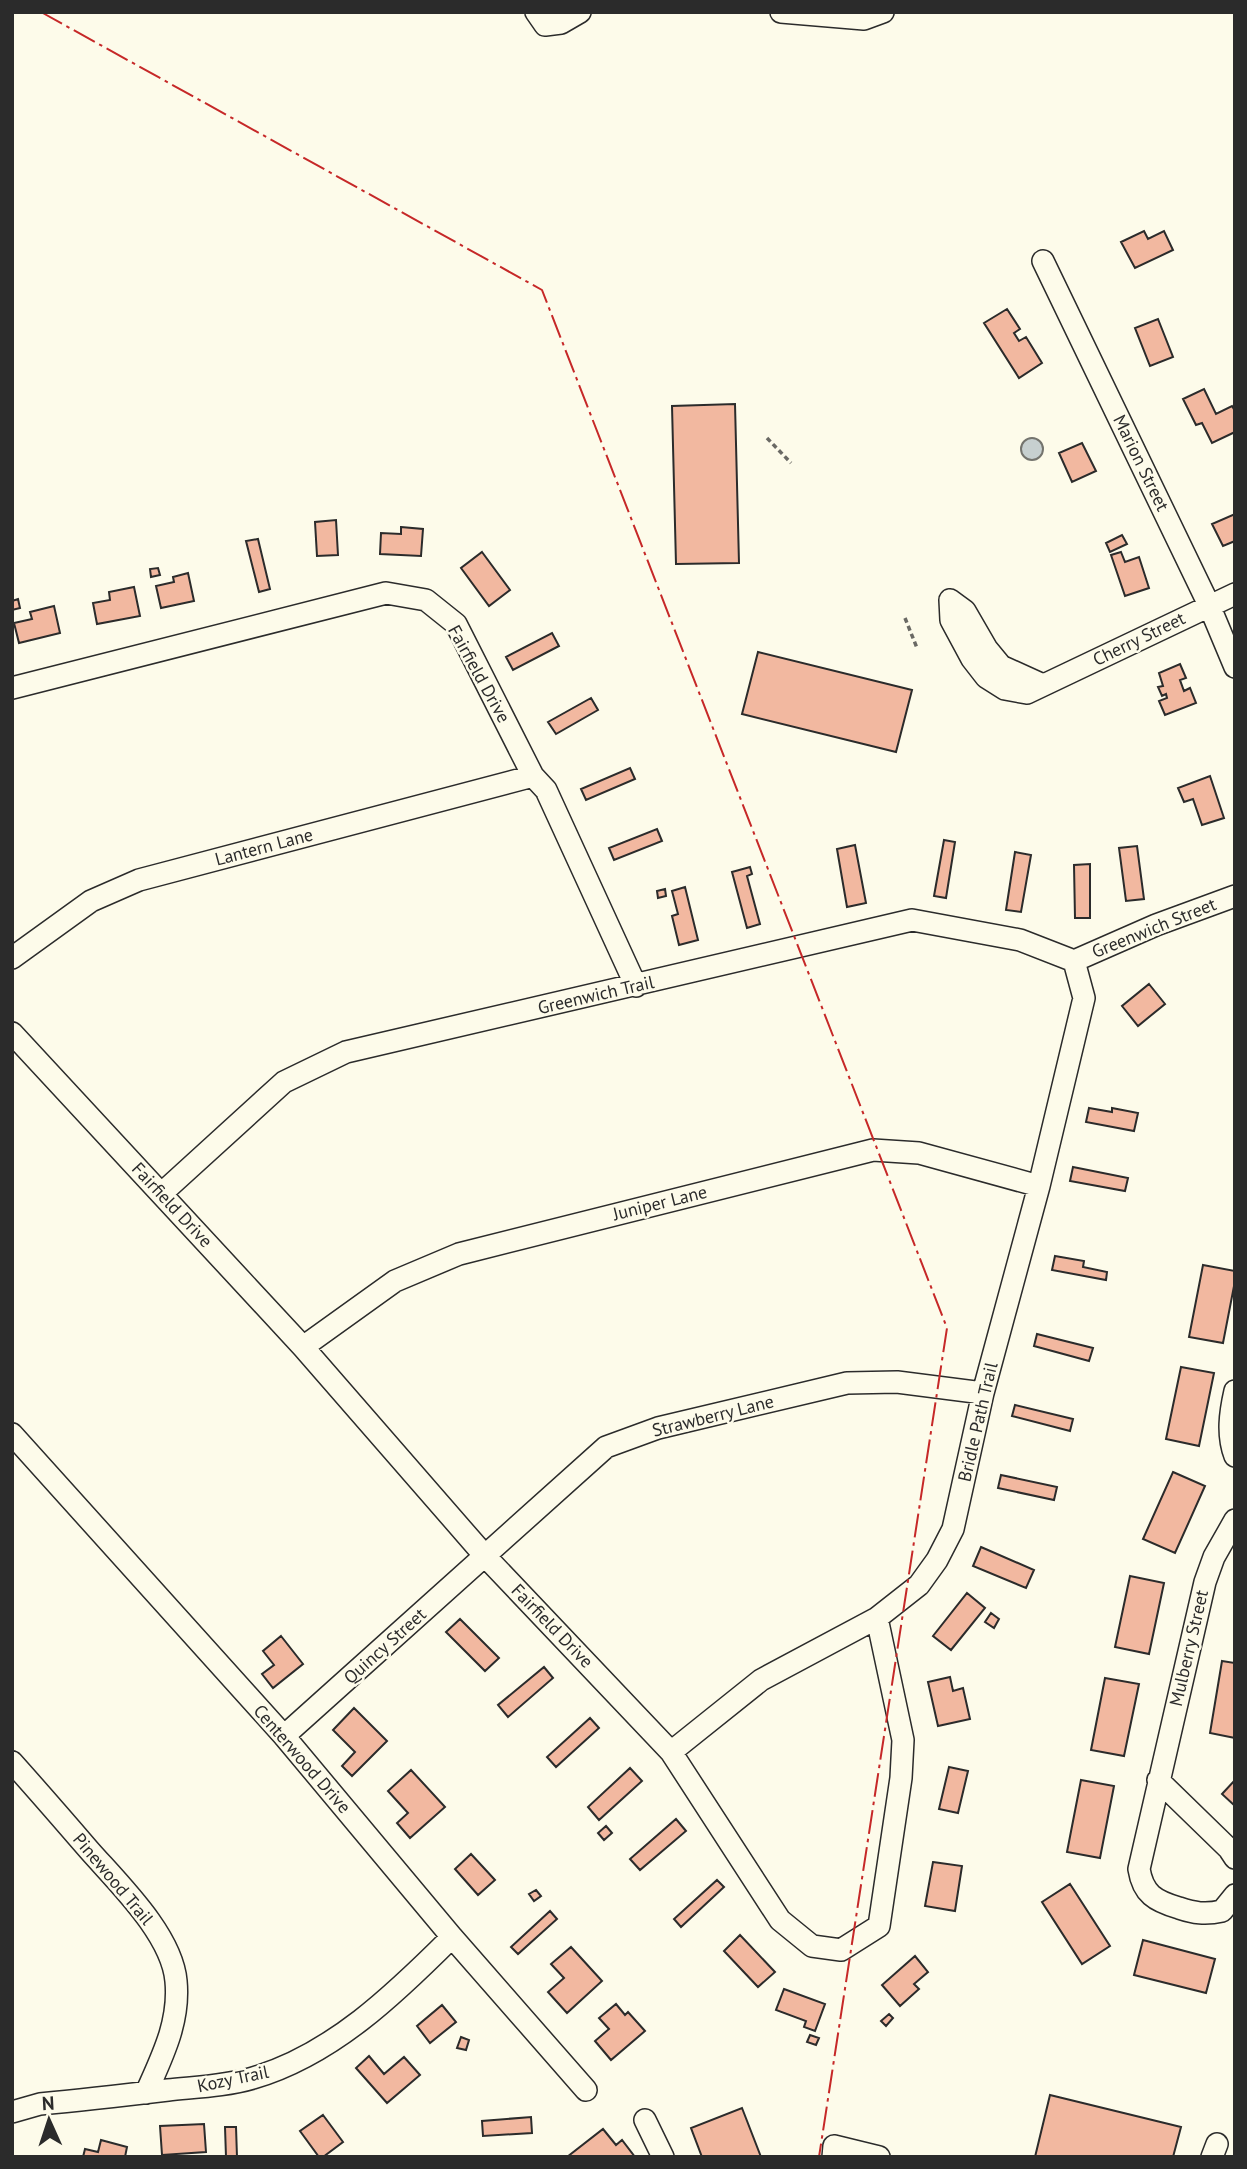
<svg xmlns="http://www.w3.org/2000/svg" width="1247" height="2169" font-family="'PT Sans',sans-serif">
<style>
.water{fill:#c7d0d0;stroke:#74746e;stroke-width:2}
.building{fill:#f2b8a0;stroke:#2b2b2b;stroke-width:2}
.lines{fill:none;stroke-linecap:round;stroke-linejoin:round}
.minor-casing{stroke:#2b2b2b;stroke-width:24}
.path{stroke:#6a6964;stroke-width:3.5;stroke-dasharray:5 3.5;stroke-linecap:butt}
.minor{stroke:#fdfbea;stroke-width:21}
.power{stroke:#c62828;stroke-width:2;stroke-dasharray:24 5 3.5 5;stroke-linecap:butt}
.labels{text-anchor:middle;stroke-width:5;stroke-linejoin:round;paint-order:stroke}
.street-label{font-size:18px;fill:#2b2b2b;stroke:#fdfbea}
</style>
<rect width="100%" height="100%" fill="#fdfbea"/>
<path class="water" d="M1021 449a11 11 0 1 1 22 0a11 11 0 1 1-22 0Z"/>
<path class="building" d="M1144,231l4,8 16,-8 9,19 -38,18 -14,-26z
M1007,309l13,20 -6,4 5,8 7,-4 16,26 -23,15 -35,-55z
M1158,319l15,38 -23,9 -15,-38z
M1204,389l12,25 16,-8 3,5v21l-23,11 -10,-20 -6,2 -13,-26z
M735,404l4,159 -63,1 -4,-158z
M1082,443l14,28 -24,11 -13,-29z
M1235,514v27l-12,5 -11,-22z
M336,520l2,35 -21,1 -2,-34z
M401,527l22,2 -2,27 -41,-2 1,-21 20,1z
M1122,535l5,9 -17,8 -4,-9z
M258,539l12,50 -11,3 -13,-51z
M482,552l28,38 -21,16 -28,-38z
M1121,552l4,10 14,-5 10,31 -24,8 -14,-41z
M158,568l2,7 -9,2 -1,-8z
M188,573l6,28 -33,7 -5,-22 18,-4 -1,-5z
M134,587l6,29 -43,8 -4,-21 17,-3 -1,-8z
M18,599l2,9 -8,2v-9z
M54,606l6,27 -41,10 -5,-20 18,-4 -2,-7z
M552,633l7,13 -46,24 -7,-13z
M758,652l154,38 -16,62 -154,-38z
M1180,664l6,14 -6,2 4,11 6,-3 6,15 -31,12 -6,-14 8,-3 -1,-4 -4,2 -4,-9 5,-1 -4,-13z
M591,698l7,12 -42,24 -8,-12z
M630,768l5,11 -49,21 -5,-11z
M1210,776l14,42 -22,7 -9,-26 -9,3 -6,-14z
M657,829l5,12 -48,19 -5,-12z
M944,840l11,2 -9,56 -12,-2z
M855,845l11,58 -19,4 -10,-58z
M1137,846l7,53 -18,2 -7,-53z
M1015,852l16,3 -10,57 -15,-2z
M1090,864v54h-15l-1,-53z
M750,867l2,7 -5,2 13,48 -13,4 -15,-56z
M685,887l13,53 -19,5 -7,-29 6,-2 -6,-23z
M665,889l1,7 -8,2 -1,-7z
M1149,984l16,20 -27,22 -16,-20z
M1089,1108l23,4v-4l26,5 -4,18 -48,-9z
M1073,1167l55,11 -3,13 -55,-10z
M1055,1256l29,5 -1,6 24,5 -1,8 -54,-10z
M1203,1265l32,6v10l-12,62 -34,-6z
M1037,1334l56,14 -4,13 -55,-15z
M1181,1367l33,6 -15,73 -33,-7z
M1015,1405l58,14 -3,12 -58,-15z
M1173,1472l32,14 -30,67 -32,-14z
M1001,1475l56,12 -3,13 -56,-12z
M981,1547l53,23 -8,18 -53,-22z
M1130,1576l34,7 -15,71 -34,-7z
M967,1593l18,15 -34,42 -18,-14z
M991,1613l8,6 -5,9 -9,-6z
M460,1619l39,39 -14,13 -39,-39z
M281,1636l22,28 -30,24 -11,-14 12,-9 -11,-14z
M1222,1661l13,2v75l-25,-5z
M544,1667l9,11 -45,39 -10,-12z
M950,1677l3,14 10,-3 7,31 -32,7 -10,-44z
M1105,1678l34,6 -15,72 -33,-6z
M354,1708l33,33 -35,35 -10,-10 13,-14 -22,-22z
M590,1718l9,10 -43,39 -9,-10z
M949,1767l19,4 -10,42 -19,-4z
M630,1768l12,13 -43,39 -11,-13z
M411,1770l34,37 -35,31 -13,-15 11,-10 -20,-22z
M1081,1780l33,6 -14,72 -33,-6z
M1235,1780v26l-13,-12z
M676,1819l10,12 -46,39 -10,-11z
M606,1826l6,7 -8,7 -6,-7z
M471,1854l24,26 -17,15 -23,-26z
M933,1862l29,4 -7,45 -30,-5z
M717,1880l7,7 -43,40 -7,-8z
M1070,1884l40,62 -28,18 -40,-62z
M536,1890l5,6 -7,5 -5,-7z
M550,1911l7,8 -39,35 -7,-7z
M740,1935l35,37 -17,15 -34,-36z
M1143,1940l72,19 -9,34 -72,-18z
M571,1947l31,34 -35,32 -19,-21 16,-14 -13,-14z
M915,1956l13,16 -14,12 5,5 -19,17 -18,-21z
M784,1989l41,15 -10,27 -11,-4 2,-6 -30,-11z
M616,2004l9,11 3,-3 17,19 -34,29 -16,-19 14,-12 -10,-11z
M442,2005l14,17 -26,21 -13,-17z
M889,2014l4,4 -7,8 -5,-5z
M810,2035l9,3 -3,7 -9,-3z
M461,2037l8,3 -3,10 -9,-2z
M369,2056l15,18 20,-17 16,18 -33,28 -31,-35z
M1050,2095l131,32 -8,30h-138z
M742,2108l19,49h-59l-11,-29z
M323,2115l20,27 -20,15h-4l-19,-26z
M531,2117l1,16 -49,3 -1,-15z
M204,2124l2,28 -44,3 -2,-29z
M225,2127h11l1,30h-11z
M603,2129l13,16 6,-5 13,17h-68z
M101,2140l26,7 -2,10h-42l2,-8 13,3z"/>
<g class="lines">
<g class="minor-casing">
<path id="minor" d="M536,12l9,13 16,-2 19,-11
M781,12l83,7 19,-7
M1043,261l166,344 26,62
M950,600l1,20 21,39 14,18 19,12 22,4 208,-99
M950,600l15,11 22,38 14,17 42,19
M12,688l374,-95 40,7 30,24 77,152 13,14 90,196
M12,958l79,-57 48,-21 394,-104
M1074,961l82,-36 79,-29
M12,1033l291,314 182,209 186,196 109,168 32,26 29,4 38,-24 22,-148 2,-38 -26,-122
M161,1194l123,-112 62,-30 566,-132 108,20 54,21
M303,1347l92,-66 64,-27 414,-104 46,3 120,33
M1235,1391c-5,22 -8,44 0,65
M12,1434l272,302 168,201 134,153
M1235,1520l-21,37 -9,25 -66,287c4,25 16,32 40,39 15,5 26,7 43,3l13,-16
M284,1736l322,-289 52,-19 189,-45 50,-1 86,11
M671,1752l90,-72 116,-62 42,-33 18,-25 16,-31 30,-136 56,-207 45,-188 -10,-37
M12,1762c26,29 52,59 77,88 30,34 83,85 87,131 4,41 -14,76 -30,112
M1158,1780l71,69 6,9
M12,2112l28,-8c43,-4 86,-9 128,-14 28,-3 58,-4 85,-12 79,-23 142,-84 199,-141
M645,2120l18,37
M833,2157l1,-11 45,11
M1212,2157l5,-13"/>
</g>
<path class="path" d="M767,438l24,25
M905,618l12,30"/>
<use href="#minor" class="minor"/>
<path class="power" d="M41,12l501,278 405,1038 -128,829"/>
</g>
<g class="labels">
<g class="street-label">
<text transform="translate(1141 463) rotate(64)" y="6">Marion Street</text>
<text transform="translate(1139 639) rotate(-26)" y="6">Cherry Street</text>
<text transform="translate(479 674) rotate(61)" y="6">Fairfield Drive</text>
<text transform="translate(264 847) rotate(-15)" y="6">Lantern Lane</text>
<text transform="translate(1154 928) rotate(-22)" y="6">Greenwich Street</text>
<text transform="translate(596 995) rotate(-13)" y="6">Greenwich Trail</text>
<text transform="translate(660 1203) rotate(-14)" y="6">Juniper Lane</text>
<text transform="translate(172 1205) rotate(47)" y="6">Fairfield Drive</text>
<text transform="translate(713 1416) rotate(-14)" y="6">Strawberry Lane</text>
<text transform="translate(978 1422) rotate(-77)" y="6">Bridle Path Trail</text>
<text transform="translate(552 1626) rotate(46)" y="6">Fairfield Drive</text>
<text transform="translate(385 1646) rotate(-42)" y="6">Quincy Street</text>
<text transform="translate(1189 1648) rotate(-77)" y="6">Mulberry Street</text>
<text transform="translate(302 1759) rotate(49)" y="6">Centerwood Drive</text>
<text transform="translate(113 1879) rotate(50)" y="6">Pinewood Trail</text>
<text transform="translate(233 2079) rotate(-12)" y="6">Kozy Trail</text>
</g>
</g>
<rect width="1247" height="2169" fill="none" stroke="#2b2b2b" stroke-width="28"/>
<g transform="translate(49 2120) rotate(357)" stroke="#fdfbea" stroke-width="5" paint-order="stroke">
<path d="M0-5L12 26L0 18L-12 26Z" fill="#2b2b2b"/>
<text y="-10" font-size="19" font-weight="bold" text-anchor="middle" fill="#2b2b2b">N</text>
</g>
</svg>
